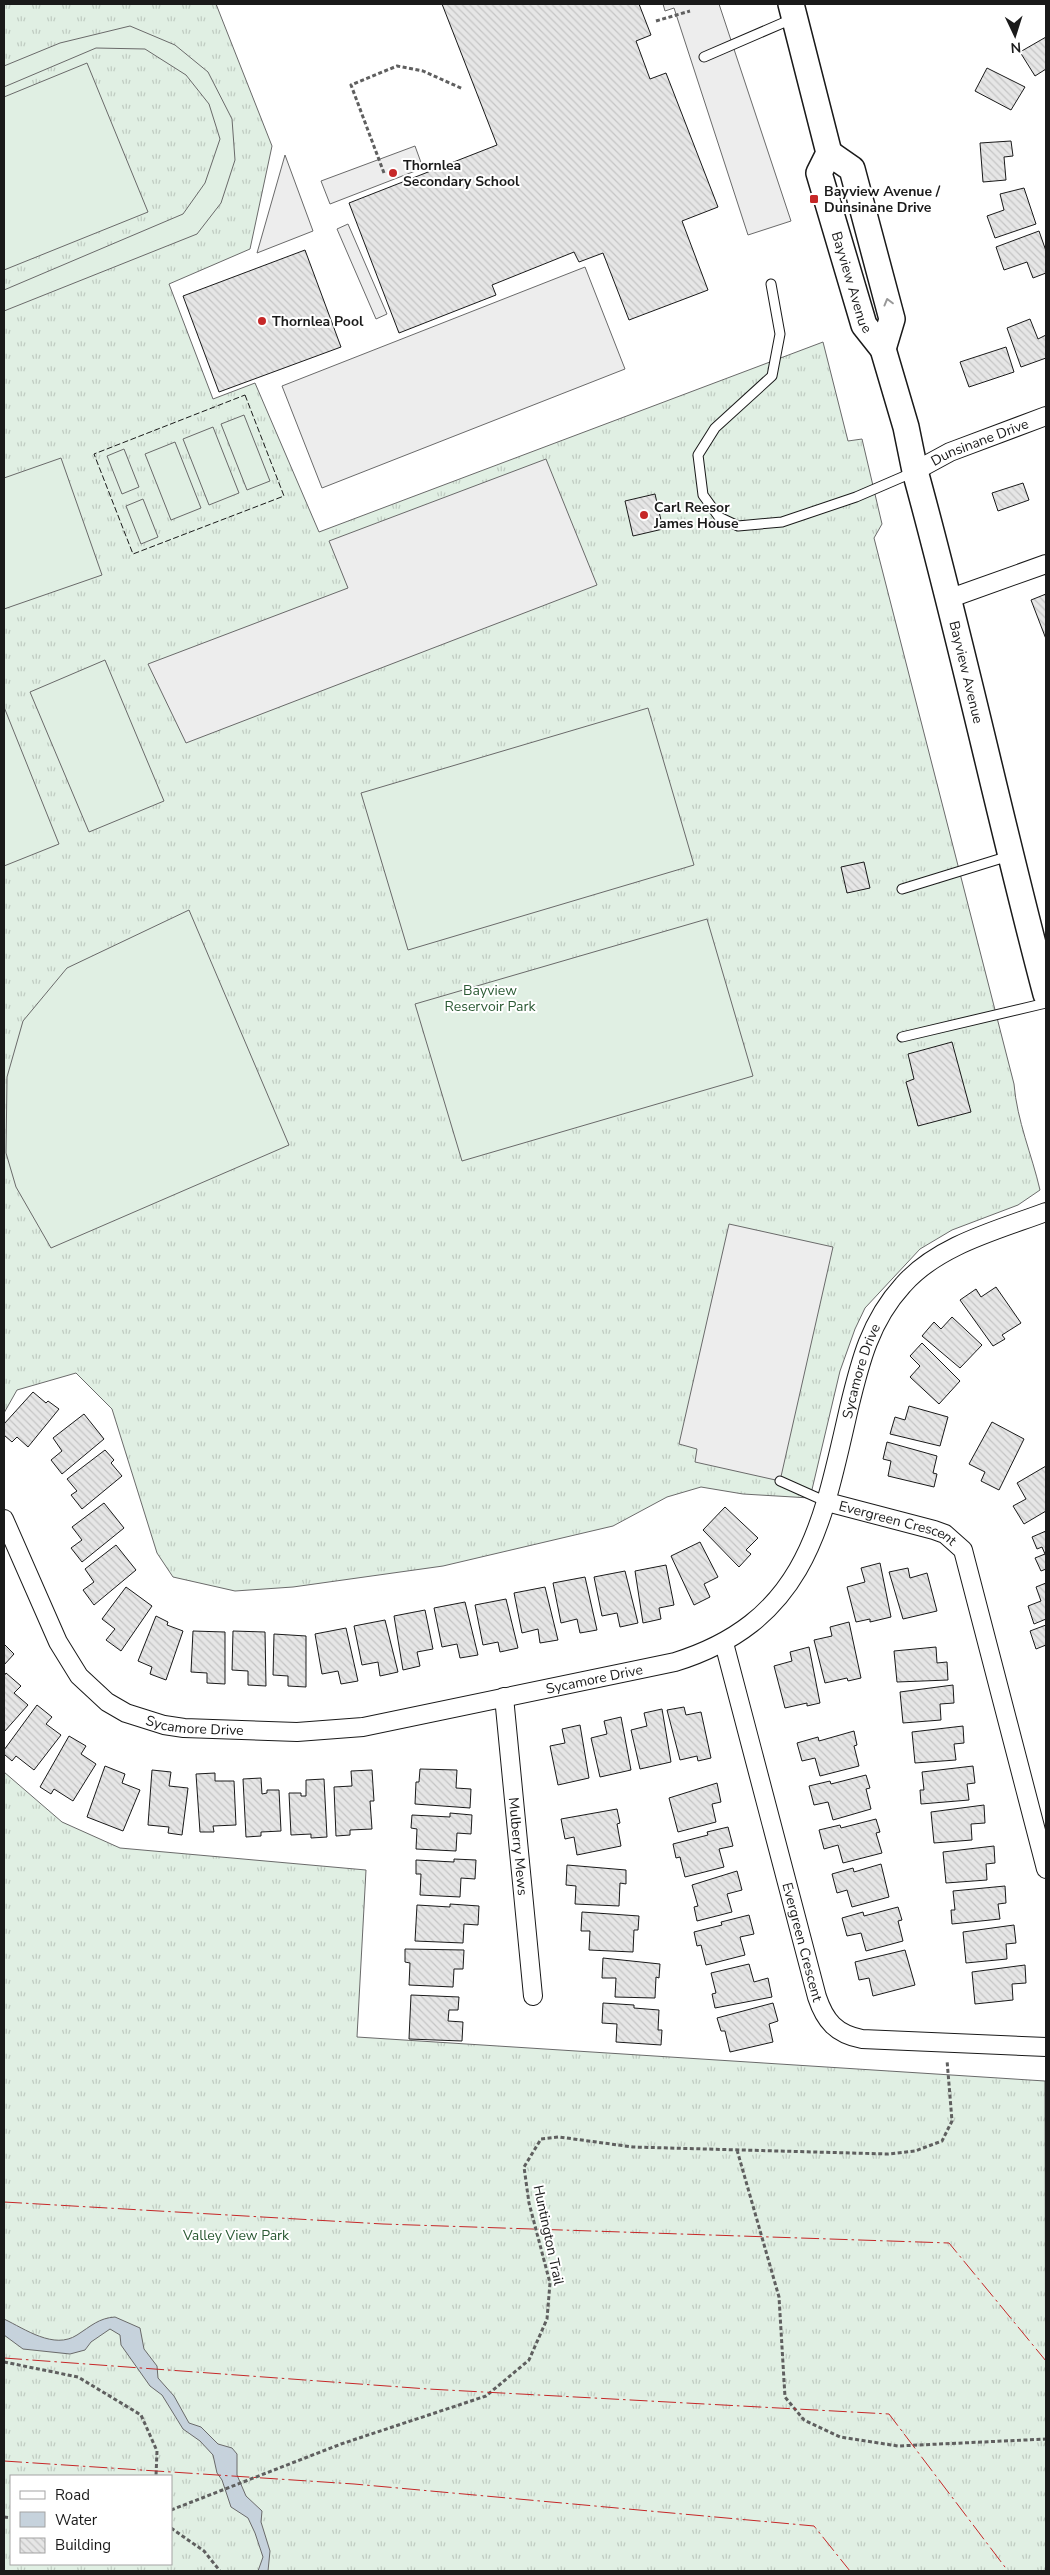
<svg xmlns="http://www.w3.org/2000/svg" width="1050" height="2575" font-family="'Nunito Sans',sans-serif">
<style>
.grass{fill:url(#grass-tufts);stroke:#6a6a6a;fill-rule:evenodd}
.pitch{fill:#e0efe3;stroke:#6a6a6a}
.parking{fill:#ededed;stroke:#6a6a6a}
.water{fill:#c6d2dc;stroke:#6a6a6a}
.building{fill:url(#building-back-hatch);stroke:#1a1a1a}
.lines{fill:none;stroke-linecap:round;stroke-linejoin:round}
.lane-casing{stroke:#1a1a1a;stroke-width:11}
.street-casing{stroke:#1a1a1a;stroke-width:20}
.secondary-casing{stroke:#1a1a1a;stroke-width:28}
.path{stroke:#5f5f5f;stroke-width:3;stroke-dasharray:4 2.5;stroke-linecap:butt}
.lane{stroke:#fff;stroke-width:9}
.street{stroke:#fff;stroke-width:18}
.secondary{stroke:#fff;stroke-width:25}
.fence{stroke:#1a1a1a;stroke-width:1;stroke-dasharray:6 2.5;stroke-linecap:butt}
.power{stroke:#c62828;stroke-width:1;stroke-dasharray:18 4 2.5 4;stroke-linecap:butt}
.oneway{stroke:#989898}
.poi-dot{fill:#c62828;stroke:#fff;stroke-width:2}
.labels{text-anchor:middle;stroke-width:4;stroke-linejoin:round;paint-order:stroke}
.poi-label{font-size:14px;font-weight:bold;fill:#1a1a1a;stroke:#fff;text-anchor:start}
.street-label{font-size:14px;fill:#1a1a1a;stroke:#fff}
.park-label{font-size:14px;fill:#2b5a34;stroke:#fff}
</style>
<defs>
<pattern id="grass-tufts" width="24" height="20" patternUnits="userSpaceOnUse" patternTransform="scale(1.25)"><rect width="24" height="20" fill="#e0efe3"/><path d="M3 7l-1-3M5 7V3M7 7l1-3M15 17l-1-3M17 17v-4M19 17l1-3" fill="none" stroke="#c0ccc2"/></pattern>
<pattern id="building-back-hatch" width="6" height="6" patternUnits="userSpaceOnUse" patternTransform="scale(1.25)"><rect width="6" height="6" fill="#e6e6e6"/><path d="M-1 5l2 2M0 0l6 6M5-1l2 2" fill="none" stroke="#c5c5c5"/></pattern>
</defs>
<rect width="100%" height="100%" fill="#fff"/>
<path class="grass" d="M4,4h212l56,142 -22,103 -81,35 44,115 42,-16 64,149 504,-190 25,99 14,-2 20,85 -8,14 140,546c3,37 18,71 26,106l-22,15 -66,25 -32,19 -55,59 -10,21 -15,42 -30,127 -67,-4 -42,-7 -34,10 -54,29 -170,40 -150,21 -58,4 -62,-14 -16,-24 -45,-144 -36,-36 -59,17 -13,23z
M4,1772l58,50 58,26 246,22 -9,167 688,44 1,490h-1042zM11,2476h160v88h-160z"/>
<path class="pitch" d="M130,26l45,19 33,27 24,47 3,41 -14,43 -24,31 -193,77v-21l179,-76 22,-31 15,-44 -11,-35 -23,-29 -41,-26 -49,-1 -92,39v-21l56,-23z
M87,63l61,149 -144,58v-173z
M244,415l26,66 -23,9 -26,-66z
M213,427l26,66 -30,12 -26,-66z
M175,442l26,66 -30,12 -26,-66z
M124,449l15,38 -17,7 -15,-38z
M61,458l41,117 -98,34v-131z
M143,499l15,38 -17,7 -15,-38z
M105,660l59,141 -75,31 -59,-140z
M4,707l55,137 -55,22z
M648,708l46,157 -286,85 -47,-157z
M189,910l100,235 -238,103 -35,-61 -10,-34 1,-76 16,-56 44,-53z
M707,919l46,157 -291,85 -47,-157z"/>
<path class="parking" d="M663,4h56l72,217 -43,14 -74,-227 -9,3z
M415,146l8,22 -93,36 -9,-23z
M285,155l28,76 -56,22z
M348,224l39,90 -11,5 -39,-90z
M585,267l40,102 -303,119 -40,-102z
M546,459l51,126 -411,158 -38,-79 200,-76 -19,-47z
M729,1224l104,23 -53,234 -85,-19 2,-13 -18,-5z"/>
<path class="water" d="M115,2317l25,11 4,21 13,17 1,12 16,18 15,27 12,4 17,17 14,4 5,6v21l9,21 16,15 -1,11 9,29 -2,20h-10l5,-14 -8,-24 -7,-15 -17,-11 -9,-27 -5,-7 -4,-18 -13,-14 -17,-12 -21,-34 -12,-9 -29,-41 -1,-10 -10,-6 -19,13 -6,8 -15,4 -47,-5 -19,-14v-16c21,10 50,31 73,16 14,-9 22,-17 38,-18z"/>
<path class="building" d="M442,4h197l12,31 -15,6 14,38 16,-6 52,134 -36,14 26,69 -79,30 -26,-67 -24,9 -5,-10 -82,33 4,10 -97,38 -50,-130 148,-58z
M1046,37v32l-11,7 -15,-24z
M987,68l38,19 -14,23 -36,-19z
M1011,141l2,15 -9,1 2,23 -23,2 -3,-39z
M1024,188l12,36 -41,14 -8,-22 17,-6 -4,-16z
M1039,231l7,20v22l-13,5 -6,-16 -23,8 -8,-23z
M305,250l36,97 -122,45 -36,-96z
M1030,319l8,20 8,-4v23l-25,9 -14,-39z
M1006,347l8,25 -45,15 -9,-25z
M1023,483l6,17 -31,11 -6,-18z
M655,494l8,35 -30,7 -8,-35z
M1046,594v45l-15,-39z
M864,862l6,26 -23,5 -6,-26z
M952,1042l19,70 -53,14 -12,-44 8,-3 -6,-25z
M996,1287l25,36 -19,12 3,4 -12,7 -33,-46 16,-11 5,8z
M952,1317l30,28 -22,23 -38,-32 12,-14 7,7z
M922,1343l38,38 -21,23 -29,-27 10,-11 -10,-10z
M33,1392l13,11 2,-2 11,8 -31,38 -11,-10 -5,5 -8,-7v-11z
M909,1406l39,11 -8,29 -50,-12 5,-17 10,3z
M84,1414l20,25 -42,35 -11,-14 11,-9 -9,-13z
M992,1422l32,17 -25,51 -18,-9 4,-9 -16,-8z
M887,1442l50,14 -4,17 4,1 -3,13 -46,-11 3,-15 -8,-2z
M105,1450l9,10 -3,3 11,13 -40,33 -11,-14 6,-4 -10,-12z
M1046,1466v45l-22,13 -11,-18 13,-7 -9,-16z
M104,1503l20,25 -42,34 -11,-14 11,-8 -10,-13z
M725,1507l33,31 -12,12 5,4 -12,13 -36,-37z
M1046,1531v38l-5,2 -6,-13 10,-4 -3,-7 -5,2 -5,-12z
M700,1542l18,35 -14,7 6,13 -16,8 -23,-49z
M116,1545l20,25 -42,35 -11,-15 11,-8 -9,-13z
M880,1563l11,54 -21,5v-3l-14,3 -9,-35 18,-5 -4,-14z
M666,1565l8,40 -15,3 2,11 -18,4 -8,-52z
M908,1568l2,10 17,-5 10,38 -34,8 -14,-47z
M625,1571l13,52 -18,4 -3,-14 -15,3 -8,-39z
M585,1577l12,53 -17,3 -3,-14 -16,4 -8,-40z
M1046,1583v36l-12,5 -6,-18 13,-5 -5,-14z
M126,1587l26,19 -31,45 -15,-11 9,-11 -13,-10z
M545,1587l13,53 -18,3 -2,-14 -16,4 -8,-40z
M506,1599l12,49 -18,4 -2,-10 -15,3 -8,-40z
M465,1602l13,53 -18,3 -3,-14 -15,3 -8,-39z
M425,1610l8,39 -16,3 3,14 -17,4 -9,-54z
M156,1616l12,6 -1,3 16,6 -17,49 -16,-6 2,-7 -14,-6z
M385,1620l13,52 -18,4 -2,-14 -16,3 -8,-39z
M849,1622l12,56 -13,3 -1,-3 -22,5 -11,-43 18,-4 -2,-9z
M1046,1625v20l-10,4 -6,-18z
M346,1628l12,53 -17,3 -3,-13 -16,3 -7,-40z
M193,1631l32,1v52l-18,-1v-10l-16,-1z
M233,1631l32,1 1,54 -18,-1v-14l-16,-1z
M274,1634l32,2v51l-18,-1v-10l-15,-1z
M4,1644l10,10 -10,11z
M809,1647l11,56 -13,3v-3l-22,5 -11,-42 18,-5 -2,-9z
M936,1647l1,16 10,-1 1,18 -51,2 -3,-31z
M6,1673l15,13 -7,7 14,12 -24,27v-56z
M953,1685l1,18 -14,1 1,16 -38,3 -3,-31z
M37,1705l15,12 -6,7 15,11 -27,35 -18,-14 -4,5 -8,-7v-4z
M684,1707l2,8 15,-3 10,46 -13,3 -1,-5 -17,4 -13,-50z
M662,1709l9,53 -31,7 -9,-39 16,-4 -3,-13z
M621,1717l10,53 -31,7 -9,-39 16,-4 -3,-13z
M580,1725l9,53 -31,7 -8,-39 15,-3 -3,-14z
M963,1726l1,17 -10,1 2,16 -41,3 -3,-31z
M854,1731l3,14 -3,1 5,20 -39,10 -5,-18 -13,3 -5,-18 21,-6 1,4z
M69,1736l17,10 -5,8 15,10 -23,37 -19,-12 -3,5 -11,-7z
M105,1766l20,8 -3,9 18,7 -17,41 -36,-14z
M973,1766l2,17 -8,1 2,16 -48,4 -1,-14h4l-2,-18z
M420,1769l37,1 -1,18 15,1 -1,19 -55,-4 1,-22h3z
M152,1770l19,2 -2,14 19,2 -6,47 -14,-2 1,-6 -21,-2z
M372,1770l2,31h-4l2,28 -22,1v5l-14,1 -2,-49 18,-1 -1,-15z
M215,1773v8h19l2,44 -23,1 1,6h-14l-4,-58z
M866,1775l4,13 -4,1 5,20 -38,11 -5,-18 -14,3 -5,-19 21,-5 1,3z
M261,1778l1,16 5,-1v-3h12l2,41 -20,1v4l-15,1 -3,-58z
M324,1779l3,58 -16,1v-4l-20,1 -2,-42h12v3h5v-16z
M717,1783l4,19 -9,2 4,18 -38,10 -9,-34z
M984,1805l1,18 -14,1 1,16 -38,3 -3,-31z
M617,1809l3,14 -3,1 4,22 -44,9 -3,-18 -9,2 -4,-20z
M450,1813l22,2 -1,19 -14,-1 -1,18 -40,-2 1,-20 -6,-1 1,-13 38,2z
M876,1819l4,13 -4,1 6,20 -39,10 -5,-18 -14,4 -5,-19 21,-5 1,3z
M728,1827l5,19 -14,3 5,18 -39,10 -5,-20 -4,1 -3,-14 35,-9 -1,-3z
M994,1846l1,17 -9,1 1,16 -41,3 -3,-31z
M454,1859l22,1 -1,19 -14,-1 -1,19 -40,-2 1,-21h-5v-14l38,2z
M881,1864l8,33 -37,10 -5,-17 -10,3 -5,-19 21,-6 1,4z
M567,1865l59,5v14l-6,-1 -1,23 -44,-2 1,-18 -10,-1z
M737,1871l5,19 -15,4 5,18 -35,9 -3,-14 4,-1 -6,-21z
M1005,1886l1,17 -8,1 2,15 -48,5 -1,-14h4l-2,-19z
M450,1904l29,2 -1,19 -14,-1 -1,19 -48,-2 2,-36 33,2z
M898,1907l4,13 -4,1 5,20 -37,10 -5,-18 -14,3 -5,-18 21,-6 1,4z
M582,1912l57,4 -1,14h-4l-1,22 -44,-2 1,-19h-9z
M749,1915l5,19 -14,3 5,18 -39,10 -5,-20 -4,1 -3,-14 28,-7 -1,-3z
M1014,1925l2,18 -10,1 1,15 -41,4 -3,-31z
M405,1949l59,1 -1,19h-9l-1,18 -44,-2 1,-22 -5,-1z
M905,1950l10,35 -42,11 -4,-18 -10,2 -4,-18z
M603,1958l57,6 -1,14 -3,-1 -1,21 -40,-1 1,-19h-14z
M749,1964l5,18 14,-4 4,19 -57,11 -3,-14 4,-1 -5,-20z
M1025,1965l1,18 -14,1 1,16 -38,4 -3,-32z
M411,1995l48,2 -1,13h-9l-1,11 15,1 -1,19 -53,-2z
M603,2003l31,2v3l25,2 -1,20h4l-1,15 -45,-3 1,-18 -15,-1z
M773,2003l5,18 -9,3 4,18 -43,10 -5,-21h-4l-4,-13z"/>
<g class="lines">
<g class="lane-casing">
<path id="lane" d="M704,57l88,-38
M771,284l9,50 -8,42 -57,52 -17,27 5,40 16,22 19,9 44,-4 74,-25 58,-25
M902,889l107,-33
M902,1037l144,-34
M780,1481l47,21"/>
</g>
<g class="street-casing">
<g id="street">
<path id="s1" d="M915,471l35,-19 96,-36"/>
<path d="M948,599l98,-35"/>
<path id="s2" d="M827,1502l107,28 11,4 18,16 83,319"/>
<path id="s3" d="M4,1519l54,123 21,34 28,26 19,11 38,12 20,3 113,4 66,-5 312,-65c131,-41 147,-136 174,-254 11,-46 21,-87 54,-123 35,-40 95,-55 143,-73"/>
<path id="s4" d="M724,1643l93,354c8,24 19,37 45,42l184,8"/>
<path id="s5" d="M504,1697l29,299"/>
</g>
</g>
<g class="secondary-casing">
<g id="secondary">
<path id="s6" d="M791,4l38,149 -10,20 45,152 19,24 23,78 9,44c48,174 85,350 131,523"/>
<path d="M829,153l23,16 40,150 -9,30"/>
</g>
</g>
<path class="path" d="M656,21l34,-10
M384,173l-33,-88 46,-19 26,5 40,18
M737,2150l42,147 6,100 19,23 36,17 58,9 148,-7
M4,2362l74,15 63,38 16,36 -1,25
M171,2510l170,-66 145,-48 43,-36 18,-41 3,-36 -21,-80 -5,-36 17,-28 18,-2 74,10 255,7 27,-3 27,-10 10,-20 -5,-61
M4,2517l7,1
M171,2528l33,23 16,20"/>
<use href="#lane" class="lane"/>
<use href="#street" class="street"/>
<use href="#secondary" class="secondary"/>
<path class="fence" d="M245,395l39,101 -151,58 -39,-100z"/>
<path class="power" d="M4,2202l379,22 566,19 97,118
M4,2358l424,31 461,25 119,157
M4,2461l350,23 460,42 36,45"/>
</g>
<defs><path id="oneway-chevron" d="M-2-3.5L2.5 0L-2 3.5" fill="none" stroke-width="1.6" stroke-linecap="round" stroke-linejoin="round" transform="scale(1.25)"/></defs>
<use class="oneway" href="#oneway-chevron" transform="translate(888 302) rotate(-105)"/>
<g class="poi-dot">
<circle cx="393" cy="173" r="5"/>
<rect x="809" y="194" width="10" height="10" rx="2.5"/>
<circle cx="262" cy="321" r="5"/>
<circle cx="644" cy="515" r="5"/>
</g>
<g class="labels">
<g class="poi-label">
<text x="403" y="170">Thornlea<tspan x="403" dy="16">Secondary School</tspan></text>
<text x="824" y="196">Bayview Avenue /<tspan x="824" dy="16">Dunsinane Drive</tspan></text>
<text x="272" y="326">Thornlea Pool</text>
<text x="654" y="512">Carl Reesor<tspan x="654" dy="16">James House</tspan></text>
</g>
<g class="street-label">
<text dy="5" stroke="none"><textPath href="#s6" startOffset="290">Bayview Avenue</textPath></text>
<text dy="5" stroke="none"><textPath href="#s1" startOffset="71">Dunsinane Drive</textPath></text>
<text dy="5" stroke="none"><textPath href="#s6" startOffset="699">Bayview Avenue</textPath></text>
<text dy="5" stroke="none"><textPath href="#s3" startOffset="1159">Sycamore Drive</textPath></text>
<text dy="5" stroke="none"><textPath href="#s2" startOffset="74">Evergreen Crescent</textPath></text>
<text dy="5" stroke="none"><textPath href="#s3" startOffset="710">Sycamore Drive</textPath></text>
<text dy="5" stroke="none"><textPath href="#s3" startOffset="305">Sycamore Drive</textPath></text>
<text dy="5" stroke="none"><textPath href="#s5" startOffset="150">Mulberry Mews</textPath></text>
<text dy="5" stroke="none"><textPath href="#s4" startOffset="309">Evergreen Crescent</textPath></text>
<text transform="translate(549 2235) rotate(78)" y="5">Huntington Trail</text>
</g>
<g class="park-label">
<text x="490" y="995">Bayview<tspan x="490" dy="16">Reservoir Park</tspan></text>
<text x="236" y="2240">Valley View Park</text>
</g>
</g>
<rect width="1050" height="2575" fill="none" stroke="#1a1a1a" stroke-width="10"/>
<rect x="10" y="2475" width="162" height="90" fill="#ffffff" stroke="#a3a3a3"/>
<rect x="20" y="2491" width="25" height="8" fill="#ffffff" stroke="#a3a3a3"/>
<text x="55" y="2500" font-size="15" fill="#1a1a1a">Road</text>
<rect x="20" y="2512" width="25" height="15" fill="#c6d2dc" stroke="#a3a3a3"/>
<text x="55" y="2525" font-size="15" fill="#1a1a1a">Water</text>
<rect x="20" y="2538" width="25" height="15" fill="url(#building-back-hatch)" stroke="#a3a3a3"/>
<text x="55" y="2550" font-size="15" fill="#1a1a1a">Building</text>
<g transform="translate(1015 35) rotate(176)" stroke="#ffffff" stroke-width="4" paint-order="stroke">
<path d="M0-4L9 19L0 12L-9 19Z" fill="#1a1a1a"/>
<text y="-8" font-size="14" font-weight="bold" text-anchor="middle" fill="#1a1a1a">N</text>
</g>
</svg>
